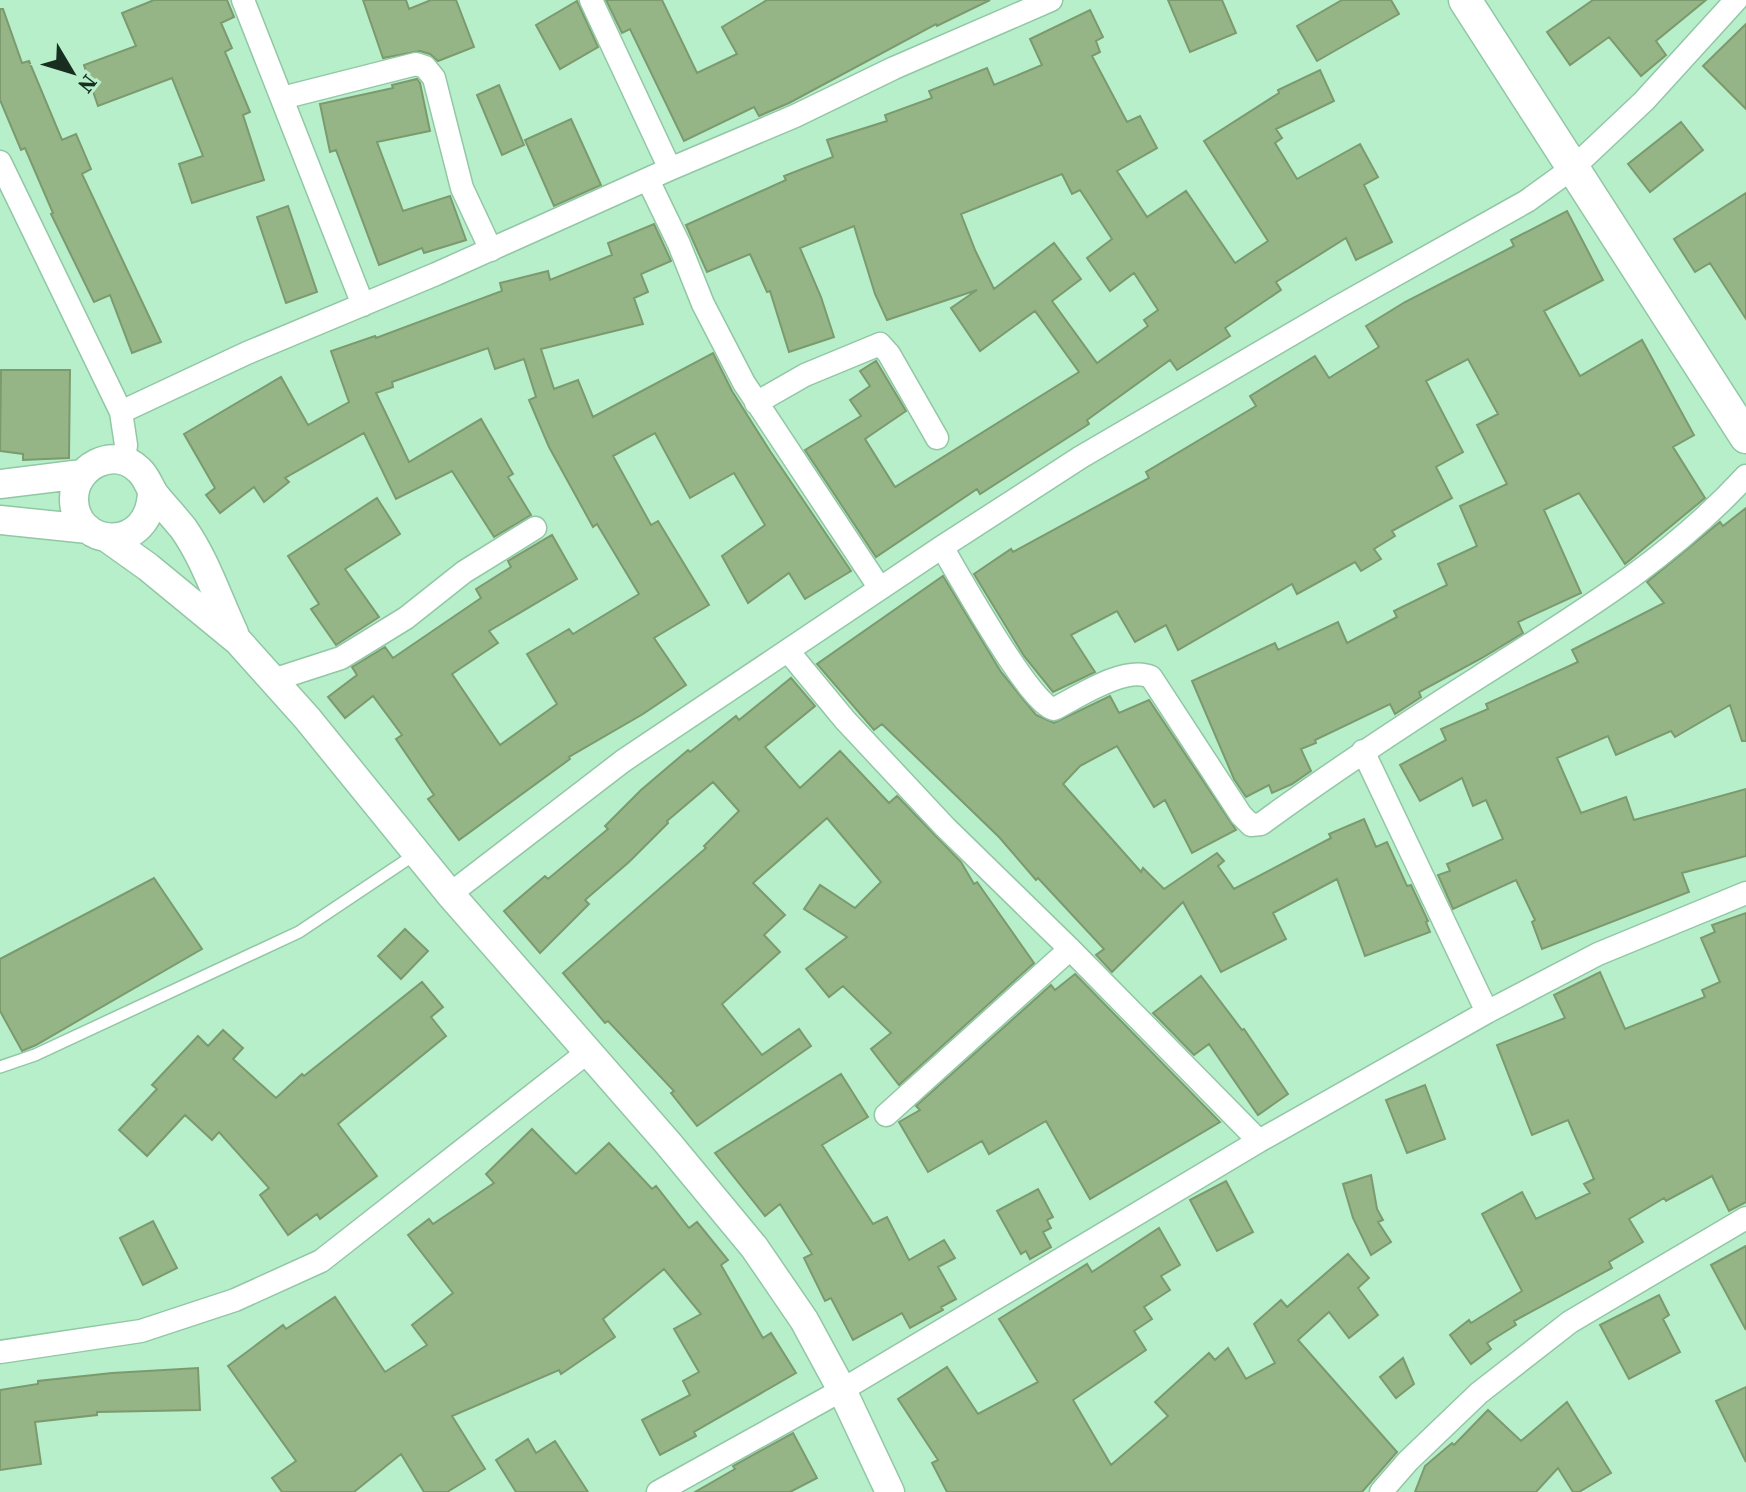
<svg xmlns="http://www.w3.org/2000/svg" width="1746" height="1492" font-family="'Source Serif 4',serif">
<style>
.building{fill:#95b587;stroke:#7b9a6d;stroke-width:2;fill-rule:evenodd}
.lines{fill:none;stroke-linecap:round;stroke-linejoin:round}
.service-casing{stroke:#91c7a4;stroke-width:14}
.minor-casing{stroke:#91c7a4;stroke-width:25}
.tertiary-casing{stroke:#91c7a4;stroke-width:31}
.secondary-casing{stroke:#91c7a4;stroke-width:35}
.service{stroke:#fff;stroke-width:11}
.minor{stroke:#fff;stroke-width:22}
.tertiary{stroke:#fff;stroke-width:28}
.secondary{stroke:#fff;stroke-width:32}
</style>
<rect width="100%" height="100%" fill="#b8efcb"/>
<path class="building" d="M154,0h73l7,17 -13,6 11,25 -7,4 25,60 -7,3 21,65 -72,23 -13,-39 24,-8 -31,-78 -74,28 -14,-41 52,-19 -14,-33z
M363,0h43l3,9 22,-9h25l18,47 -36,14 -8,-7 -10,-3 -37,7z
M606,0h56l35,73 40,-19 -15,-27 45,-27h223l-53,26 -1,-2 -147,79 -30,13 -5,-9 -70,34 -54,-112 -8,4z
M1168,0h54l14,33 -46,19z
M1342,0h49l8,14 -82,47 -20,-35z
M1593,0h113l-50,41 10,14 -25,21 -32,-39 -39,28 -23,-33z
M577,1l21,46 -38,22 -24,-44z
M0,9h3l19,54 7,-2 33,79 14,-6 15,35 -9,5 79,168 -29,11 -22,-58 -16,7 -43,-88 2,-1 -28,-65 -4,2 -21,-50z
M1090,10l13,27 -7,4 4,11 -8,4 35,66 13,-6 17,32 -40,23 30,46 39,-26 49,72 33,-22 -64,-100 75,-48 -1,-3 42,-20 14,31 -58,28 6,9 -7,5 22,36 63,-35 18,33 -14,8 28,57 -36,18 -10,-22 -70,44 5,8 -56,38 5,8 -53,34 -7,-10 -83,60 2,4 -109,70 -3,-5 -101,68 -71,-107 56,-34 -11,-16 20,-14 -10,-15 16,-10 30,50 -41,28 30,48 184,-115 -44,-61 -55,40 -29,-43 26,-18 -90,30 -12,-26 -21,-68 -54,22 21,49 13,40 -45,15 -19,-61 -3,1 -17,-38 -43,18 -21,-47 100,-45 -2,-4 49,-19 -6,-17 60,-19 -2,-6 47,-17 -3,-7 58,-23 7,17 48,-20 -12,-26zM1062,174l10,20 8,-4 32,49 -25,19 23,33 24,-18 24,37 -14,10 4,6 -51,37 -45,-62 29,-22 -27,-36 -60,46 -19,-39 -14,-36z
M1746,24v85l-43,-43z
M417,79l3,4 10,48 -53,11 26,69 47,-15 16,44 -42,13 -2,-5 -43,17 -43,-115 -6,2 -10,-48 73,-16 -1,-3z
M499,85l25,60 -22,10 -25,-60z
M571,119l30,66 -47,21 -29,-66z
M1681,122l22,28 -53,42 -22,-28z
M1746,193v126l-36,-56 -15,9 -21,-33z
M288,206l29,86 -31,11 -29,-86z
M1567,211l36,69 -59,31 36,65 62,-36 52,95 -21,12 32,51 -80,66 -46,-71 -35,17 37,83 -63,29 5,11 -41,25 -63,34 2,5 -26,17 -5,-10 -75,36 1,3 -15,6 10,22 -19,13 -20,9 -3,-8 -23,12 -12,-18 -42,-98 83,-38 3,7 60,-28 9,21 50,-26 -3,-6 53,-26 -9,-21 39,-18 -17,-40 47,-22 -30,-59 21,-11 -30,-55 -42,22 37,71 -27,15 16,31 -60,33 3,5 -21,13 7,10 -20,12 -6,-9 -58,32 -5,-10 -114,66 -12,-25 -31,17 -18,-31 -46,24 24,37 -42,20 -29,-36 -50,-82 37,-25 2,3 136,-74 -3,-6 110,-66 -6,-10 65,-40 14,22 50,-31 -13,-21 39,-24 109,-56 -3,-6z
M654,224l17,37 -30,13 7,18 -14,6 9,26 -102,25 13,40 24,-9 15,37 120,-64 19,38 38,60 81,120 -46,28 -16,-26 -41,30 -26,-47 43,-31 -31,-52 -44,25 -35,-65 -42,23 38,69 7,-4 51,84 -55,33 32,47 -43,29 -74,43 1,2 -111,81 -31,-41 6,-4 -38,-56 6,-4 -29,-39 -28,22 -17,-21 29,-22 -5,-8 33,-20 8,11 88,-60 -5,-9 35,-22 -3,-6 44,-26 25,44 -88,52 9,12 -46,31 48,71 57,-41 -30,-50 42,-25 4,5 66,-40 -42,-70 -4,3 -44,-80 -20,-47 7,-3 -12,-38 -29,10 -7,-21 -96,34 1,5 -17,6 33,69 72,-43 32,55 -5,3 23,38 -37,22 -42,-66 -56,28 -32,-66 -79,45 4,4 -25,20 -10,-15 -34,26 -14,-18 9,-7 -31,-54 97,-57 27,48 41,-23 -18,-51 44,-15 1,2 126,-47 -2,-8 48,-12 2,9 62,-25 -4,-12z
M1,370h69l-1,88 -46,2v-6l-23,-3z
M377,498l23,36 -55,35 34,48 -43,28 -25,-36 8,-5 -31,-48z
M1746,508v233h-4l-12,-36 -55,32 -4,-6 -55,24 -8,-19 -51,22 24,55 45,-16 8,23 112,-31v67l-64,17 7,19 -147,57 -10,-27 3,-2 -19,-40 -63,29 -15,-34 12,-4 -3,-7 56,-25 -17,-39 -13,6 -11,-28 -42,23 -20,-36 46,-25 -5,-11 47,-20 -2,-5 92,-42 -6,-12 92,-47 -17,-21 73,-60 3,4z
M943,576l58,96 35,43 18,8 56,-27 9,17 30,-13 87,130 -44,23 -27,-53 -11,7 -37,-61 -37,20 -17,18 78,88 2,-4 21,21 53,-36 7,8 -6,5 16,23 97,-51 -2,-4 35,-15 12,28 11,-5 20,44 4,-1 17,36 -2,1 4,10 -65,24 -28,-77 -64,34 13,26 -65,33 -38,-70 -71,70 -16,-17 8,-6 -66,-71 -2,2 -37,-43 -117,-113 -8,6 -57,-66z
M791,678l24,28 -50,41 35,41 40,-37 49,52 8,-7 64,66 13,22 3,-2 57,81 -135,122 -28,-36 20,-16 -48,-47 -14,11 -23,-28 41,-32 -43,-28 16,-24 35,23 26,-26 -54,-64 -74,65 32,32 -21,20 16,17 -58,52 40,51 37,-26 12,17 -114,80 -26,-33 3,-2 -66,-70 -3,2 -42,-50 143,-125 -2,-2 35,-35 -26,-29 -46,39 1,2 -39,39 -44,38 4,4 -49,49 -36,-42 41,-35 3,3 60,-50 -3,-3 36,-36 47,-40 2,2 46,-36 3,4z
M154,878l48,71 -166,96 -14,6 -22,-40v-52z
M1746,913v289l-17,9 -17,-35 -46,25 -2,-3 -35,21 14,23 -34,20 3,6 -98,53 2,4 -29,18 4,6 -20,15 -21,-29 19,-15 2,3 51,-32 -40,-77 40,-22 14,27 54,-26 -6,-9 10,-5 -26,-59 -36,15 -35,-90 68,-27 -11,-23 46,-23 25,57 80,-32 -3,-7 18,-8 -19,-44 14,-6 -3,-7z
M405,929l23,22 -27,28 -23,-23z
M1075,974l145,148 -130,77 -44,-78 -57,33 -7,-13 -54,31 -29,-50 21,-12 -4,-4 135,-121 4,5z
M1201,976l41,54 2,-1 44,65 -30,21 -49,-71 -15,11 -41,-42z
M422,982l21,25 -12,10 15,19 -108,88 39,52 -57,43 -3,-5 -29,21 -28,-40 9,-7 -50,-56 -7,8 -27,-25 -38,41 -28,-26 38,-41 -5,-4 46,-49 10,10 15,-16 20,18 -10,11 43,39 26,-24 2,2z
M841,1074l27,43 -46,28 51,79 14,-7 22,43 35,-20 11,18 -17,9 18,32 -15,8 2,3 -33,18 -8,-15 -49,27 -22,-42 -6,3 -21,-43 8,-4 -32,-50 -15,12 -50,-63z
M1425,1085l20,54 -38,14 -21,-53z
M532,1129l44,45 33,-31 43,46 4,-3 33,42 8,-6 31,38 -7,5 42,73 8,-5 25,40 -102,59 2,4 -36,19 -18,-35 48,-25 -7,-14 16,-9 -25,-43 27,-15 -37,-45 -61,50 12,18 -54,37 -2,-4 -107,46 33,53 -38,23h-23l-23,-38 -47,38h-72l-10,-14 24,-17 -68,-95 55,-41 3,4 49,-32 50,75 42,-27 -15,-20 41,-32 -45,-58 21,-16 4,5 61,-41 -8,-9z
M1371,1175l6,34 6,11 -5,2 13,20 -20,13 -18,-37 -10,-34z
M1226,1181l27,51 -36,19 -27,-51z
M1038,1189l15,28 -6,3 4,8 -8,4 8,15 -21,12 -4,-8 -5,3 -24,-43z
M153,1221l24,47 -34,17 -23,-47z
M1159,1228l21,37 -19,11 9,14 -26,17 8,12 -18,12 12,19 -73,50 38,65 57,-49 -13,-14 54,-49 6,7 13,-12 18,31 29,-16 -21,-39 27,-24 6,7 61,-53 21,24 -11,10 20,27 -29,23 -20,-26 -31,28 99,112 -35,40h-415l-15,-29 6,-3 -40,-61 49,-32 31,47 60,-32 -39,-63 88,-55 5,8z
M1746,1246v84l-35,-65z
M1659,1295l10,20 -6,4 17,33 -51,27 -29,-54z
M1403,1358l11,26 -18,14 -16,-21z
M198,1368l2,42 -103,2v3l-62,7 6,42 -41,6v-80l38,-6v-3l74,-8z
M1746,1387v75l-30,-61z
M1567,1402l44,71 -32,19h-6l-15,-24 -22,24h-121l10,-26 27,-23 2,2 34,-35 33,31z
M793,1433l24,45 -27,14h-95l40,-23 -2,-3z
M528,1439l8,14 19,-12 33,51h-72l-20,-32z"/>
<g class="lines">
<g class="service-casing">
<path id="service" d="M0,1067l35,-12 264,-123 118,-79"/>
</g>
<g class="minor-casing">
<path id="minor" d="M243,0l120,305
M591,0l79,169
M282,98l134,-34 9,3 9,11 28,110 29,62
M0,162l121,250 5,33 -2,15
M648,180l31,64 24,60 41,79 135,204
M756,403l49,-28 75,-31 9,10 48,84
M121,412l126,-59 189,-79 234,-105 125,-53 99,-48 157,-68
M942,547c15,25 90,161 112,162 24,-12 71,-44 97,-32l90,138 10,10 10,-1c71,-52 144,-100 218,-147 97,-62 188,-115 267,-201
M788,651l57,69 100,107 125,122 189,192
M273,680l68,-22 65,-40 58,-46 71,-44
M1363,751l124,261
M450,894l173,-133 319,-214 139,-90 257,-150 189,-106 47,-34 70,-66 92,-101
M886,1115l184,-166
M0,1352l141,-21 94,-31 86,-39 268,-210
M658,1492l184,-102 417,-249 228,-129 111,-58 148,-61
M1381,1492l27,-31 71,-68 91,-71 176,-104"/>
</g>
<g class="tertiary-casing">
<path id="tertiary" d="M0,484l82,-10
M152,491c-1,63 -77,58 -78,9 -1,-33 40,-55 65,-30 8,7 10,17 16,25 9,11 19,22 28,33 22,31 35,71 51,105
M0,520l88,9
M106,537l42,30 90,74 69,77 143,176 217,248 87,105 50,73 38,70 48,102"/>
</g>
<g class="secondary-casing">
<path id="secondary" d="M1465,0l281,437"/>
</g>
<use href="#service" class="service"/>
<use href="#minor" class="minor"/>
<use href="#tertiary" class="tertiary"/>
<use href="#secondary" class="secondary"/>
</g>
<g transform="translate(72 72) rotate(128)" stroke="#b8efcb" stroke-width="6" paint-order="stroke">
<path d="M0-6L14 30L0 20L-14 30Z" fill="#182e21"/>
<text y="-12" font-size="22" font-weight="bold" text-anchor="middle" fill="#182e21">N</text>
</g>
</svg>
